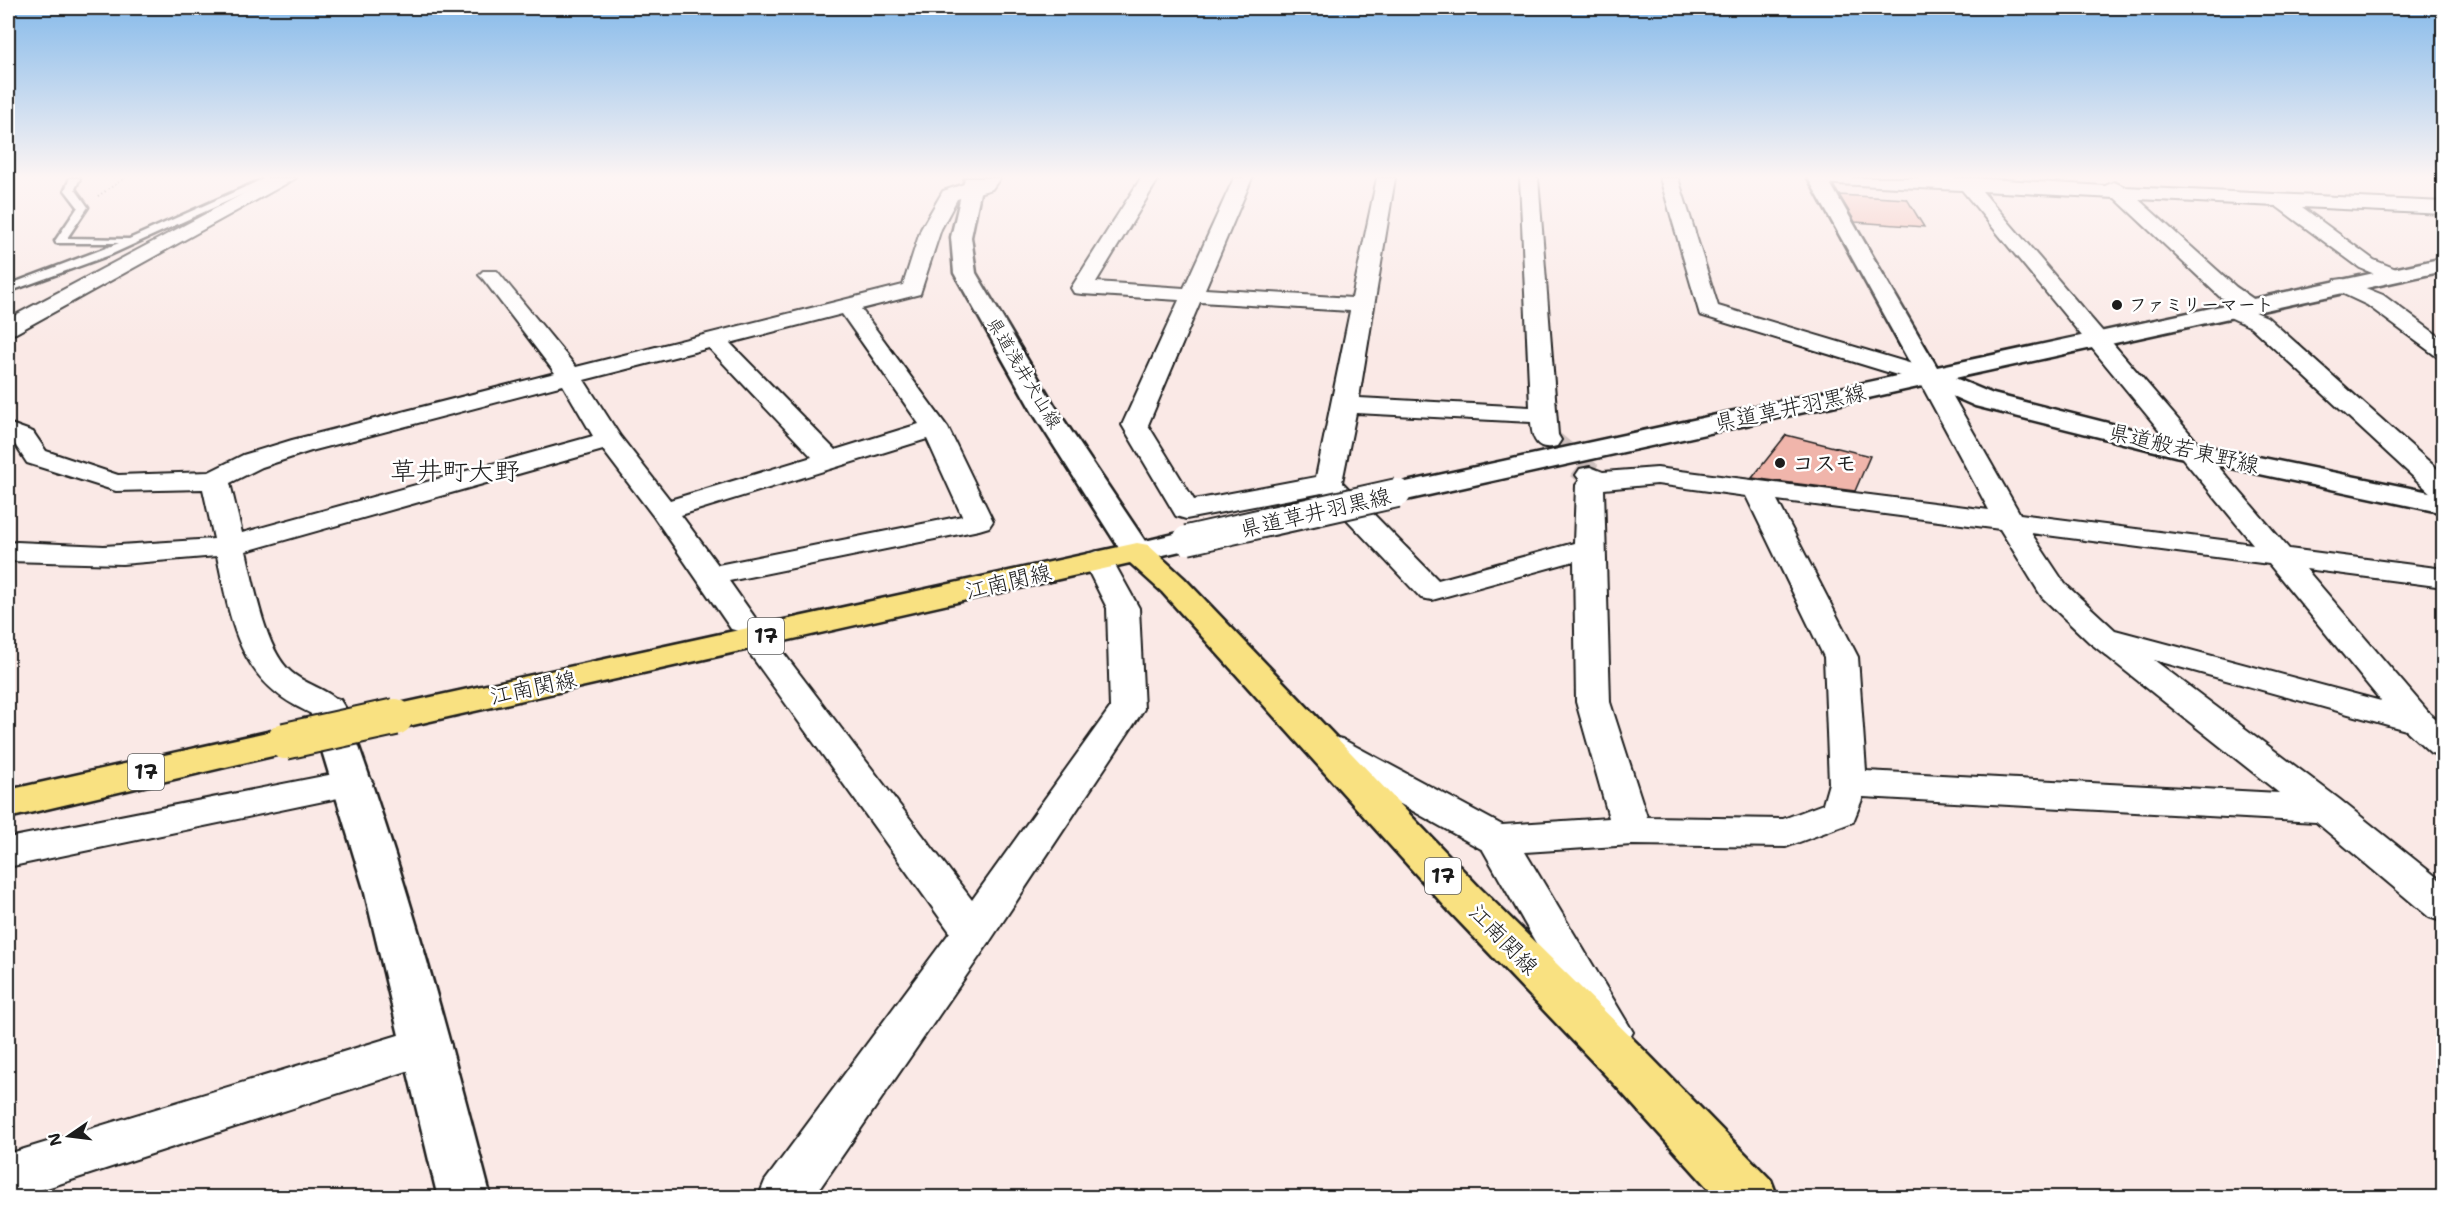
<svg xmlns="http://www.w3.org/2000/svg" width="2451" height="1205" font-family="'Shantell Sans','Klee One',sans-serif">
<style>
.building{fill:#f0b5ab;stroke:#1c1c1c;stroke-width:1.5}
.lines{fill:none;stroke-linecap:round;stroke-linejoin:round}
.street-tunnel{stroke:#cec0be;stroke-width:26;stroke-dasharray:26 14;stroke-linecap:butt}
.lane-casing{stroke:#1c1c1c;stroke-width:5}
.street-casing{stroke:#1c1c1c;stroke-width:4}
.secondary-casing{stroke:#1c1c1c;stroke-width:5}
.primary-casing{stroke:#1c1c1c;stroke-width:5}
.path{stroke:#1c1c1c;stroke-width:2;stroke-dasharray:1 3;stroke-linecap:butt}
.lane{fill:#fff;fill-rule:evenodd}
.street{fill:#fff;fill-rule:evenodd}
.secondary{fill:#fff;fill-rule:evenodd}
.primary{fill:#f9e181;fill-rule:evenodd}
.secondary-bridge-casing{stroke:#1c1c1c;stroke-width:32;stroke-linecap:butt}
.primary-bridge-casing{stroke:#1c1c1c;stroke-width:40;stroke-linecap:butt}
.secondary-bridge{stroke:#fff;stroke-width:28}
.primary-bridge{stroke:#f9e181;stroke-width:36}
.poi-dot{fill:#1c1c1c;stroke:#fff;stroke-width:2}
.labels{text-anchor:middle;stroke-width:5;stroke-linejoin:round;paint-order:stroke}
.far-poi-label{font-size:18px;font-weight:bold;fill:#1c1c1c;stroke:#fff;text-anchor:start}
.far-street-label{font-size:18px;fill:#1c1c1c;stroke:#fff}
.shield{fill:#fff;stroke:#606060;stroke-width:1.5}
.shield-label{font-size:21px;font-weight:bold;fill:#1c1c1c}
.street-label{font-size:22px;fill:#1c1c1c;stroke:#fff}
.poi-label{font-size:22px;font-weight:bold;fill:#1c1c1c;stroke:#fff;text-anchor:start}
.quarter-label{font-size:26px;fill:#1c1c1c;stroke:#fff}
</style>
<rect width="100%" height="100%" fill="#fae9e6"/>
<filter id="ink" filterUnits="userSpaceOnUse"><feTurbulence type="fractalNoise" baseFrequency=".0167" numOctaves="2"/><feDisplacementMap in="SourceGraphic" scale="12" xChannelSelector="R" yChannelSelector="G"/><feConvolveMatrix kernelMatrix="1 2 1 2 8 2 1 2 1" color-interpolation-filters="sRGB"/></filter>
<g filter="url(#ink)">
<path class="building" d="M1839,195l68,4 17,28 -69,-5z
M1786,435l84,21 -15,35 -103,-13z"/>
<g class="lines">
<path class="street-tunnel" d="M1548,440l42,35"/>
<g class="lane-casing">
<path id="lane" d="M70,178h10l-5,11 13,18 -21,31 62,1 136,-61h13l-168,77 -102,37v-7l111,-42h-63l-1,-2 23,-34 -13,-17z"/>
</g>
<g class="street-casing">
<path id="street" d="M273,178h23l-280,155 -8,2v-16z
M982,178h18l-8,11 -35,10 -16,30 -21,65 -59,15 87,119 45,93 -4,6 -10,3 -250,51 29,41 -5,7 -11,3 -11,-3 -77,-112 -51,-67 -357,101c8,33 19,99 45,121 16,14 42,18 53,36l-5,8c-17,5 -27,-2 -43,-10 -59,-32 -66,-89 -79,-150l-95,8 -114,-3v-18l9,-1 87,4 110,-7 -11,-50 -87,2 -89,-28 -13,-20 -6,-3v-17l25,9 13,19 72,24 91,-3 34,-17 49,-15 263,-67 -72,-94 -4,-4 4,-4h14l79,96 327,-82 18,-56 22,-38zM842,314l77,110 -84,26 -105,-107zM709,348l103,109 -142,43 -50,-64 -36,-56zM563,385l30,51 -351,97 -12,-50 32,-16 49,-16zM927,439l35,77 -244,49 -37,-50z
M1141,178h18l-63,104 88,6 50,-110h18l-47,111 147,9 25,-120h18l-36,220 171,9 -10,-229h18l20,257 3,5 -4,6c-20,5 -25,-6 -26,-24l-175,-9 -14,69 96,98 136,-37 2,-58 4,-5 -4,-5 4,-6 10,-2 13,5 54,-4 332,42 -69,-128 -220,-67 -40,-137h18l40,128 221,66 81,142 233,30 -291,-354 -146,-7 -9,-5h164l134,8 9,-4 11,5 319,15v12l-142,-7 72,53 27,11 4,4 -4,4h-14l-27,-11 -84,-62 -138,-7 98,88 26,18 -9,6 14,6 177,158v23l-10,-2 -183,-169 -28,-13 -3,-5 3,-5 8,-2 -11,-5 -105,-99 -133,-7 307,358 155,20v18l-138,-18 124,145 14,11v31l-13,-3 -25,-23 -252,-70 185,139 105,84v39l-15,-5 -113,-95 -453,-25 -10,25 -67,25 -154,-2 -107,7 108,180 -7,13 -16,6 -16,-6 -111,-195 -167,-93 -5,-9 5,-9 13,-3 13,3 160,86 107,-7 -33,-116 -2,-141 -142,39 -11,-2 -99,-105 -136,26 -10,-3 -54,-91 57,-125 -97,-6 -8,-1 -3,-5zM1200,302l150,9 -34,166 -122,23 -46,-75zM1657,484l89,12 78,161 5,126 -6,21 -40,15 -136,-2 -37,-115 -6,-213zM1777,500l223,29 42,68 47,45 190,151 -413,-22 -8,-114zM2031,533l238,31 112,137 -266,-71 -50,-46z
M2343,279l40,16 61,45v18l-8,-2 -69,-51 -32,-15 -3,-5 3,-5z
M1098,551l11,3 30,54 5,101 -156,235 -175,254h-55l7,-17 185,-249 -200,-278 5,-7 12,-3 12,3 193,253 138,-192 -3,-100 -24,-48 4,-6z
M354,770l13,4 6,9 -6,9 -359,75v-29z
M428,1026l16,5 7,14 -7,14 -428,139h-8v-44z"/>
</g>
<g class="secondary-casing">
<path id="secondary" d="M965,178h18l-12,59 5,36 83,140 86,128 42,-10 11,2 4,7 -4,7 -61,14 -11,-2 -93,-146 -79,-140 -3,-36z
M1808,178h19l110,189 507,-109v13l-489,107 38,16 182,46 269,55v18l-269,-57 -200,-50 -48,-21 -530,117 -10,-3 -5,-6 5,-6 10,-3 518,-112z
M327,696l13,4 5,8c59,160 103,324 146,490h-53l-74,-309 -55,-181 5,-8z"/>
</g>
<g class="primary-casing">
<path id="primary" d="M1137,543l11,2 36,33 296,310 169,167 122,125 7,18h-61l-102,-113 -165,-173 -288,-320 -32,-29 -735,166 -13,-3 -5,-9 5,-9 13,-3z
M285,728l13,4 6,9 -6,9 -290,68v-28z"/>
</g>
<path class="path" d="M98,196l27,-18"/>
<use href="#lane" class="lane"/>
<use href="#street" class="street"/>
<use href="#secondary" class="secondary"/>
<use href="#primary" class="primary"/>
<g class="secondary-bridge-casing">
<path id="secondary-bridge" d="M1187,540l210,-47"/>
</g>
<g class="primary-bridge-casing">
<path id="primary-bridge" d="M285,741l110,-24"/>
</g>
<use href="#secondary-bridge" class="secondary-bridge"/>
<use href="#primary-bridge" class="primary-bridge"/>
</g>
</g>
<linearGradient id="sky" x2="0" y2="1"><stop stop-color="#86baea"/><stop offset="0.51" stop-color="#fdf5f4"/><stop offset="1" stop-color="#fdf5f4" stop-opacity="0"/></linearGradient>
<rect width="2451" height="347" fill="url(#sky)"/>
<g class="poi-dot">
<circle cx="2117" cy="305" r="6"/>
<circle cx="1780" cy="463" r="6"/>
</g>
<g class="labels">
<g class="far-poi-label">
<text x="2129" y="311">ファミリーマート</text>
</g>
<g class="far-street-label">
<text transform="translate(1024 373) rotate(59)" y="6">県道浅井犬山線</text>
</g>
<g class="shield">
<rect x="748" y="618" width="36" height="36" rx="4.5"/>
<rect x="128" y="754" width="36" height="36" rx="4.5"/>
<rect x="1425" y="858" width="36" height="36" rx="4.5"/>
</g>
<g class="shield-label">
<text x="766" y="643">17</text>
<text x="146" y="779">17</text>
<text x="1443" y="883">17</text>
</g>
<g class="street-label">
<text transform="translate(1790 407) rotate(-12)" y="8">県道草井羽黒線</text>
<text transform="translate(2184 448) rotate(13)" y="8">県道般若東野線</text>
<text transform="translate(1315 512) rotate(-13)" y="8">県道草井羽黒線</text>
<text transform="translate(1008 581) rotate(-13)" y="8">江南関線</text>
<text transform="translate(533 687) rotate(-12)" y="8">江南関線</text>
<text transform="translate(1504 939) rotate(46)" y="8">江南関線</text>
</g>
<g class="poi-label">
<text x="1792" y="471">コスモ</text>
</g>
<g class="quarter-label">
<text x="455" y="480">草井町大野</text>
</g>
</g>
<rect width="2451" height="1205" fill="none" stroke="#fff" stroke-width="30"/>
<rect x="15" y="15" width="2421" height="1175" fill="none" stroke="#1c1c1c" stroke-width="2" filter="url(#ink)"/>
<g transform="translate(69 1136) rotate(256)" stroke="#ffffff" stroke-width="4.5" paint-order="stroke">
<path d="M0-4.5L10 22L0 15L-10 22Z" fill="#1c1c1c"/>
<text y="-9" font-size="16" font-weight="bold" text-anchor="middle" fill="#1c1c1c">N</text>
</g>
</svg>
